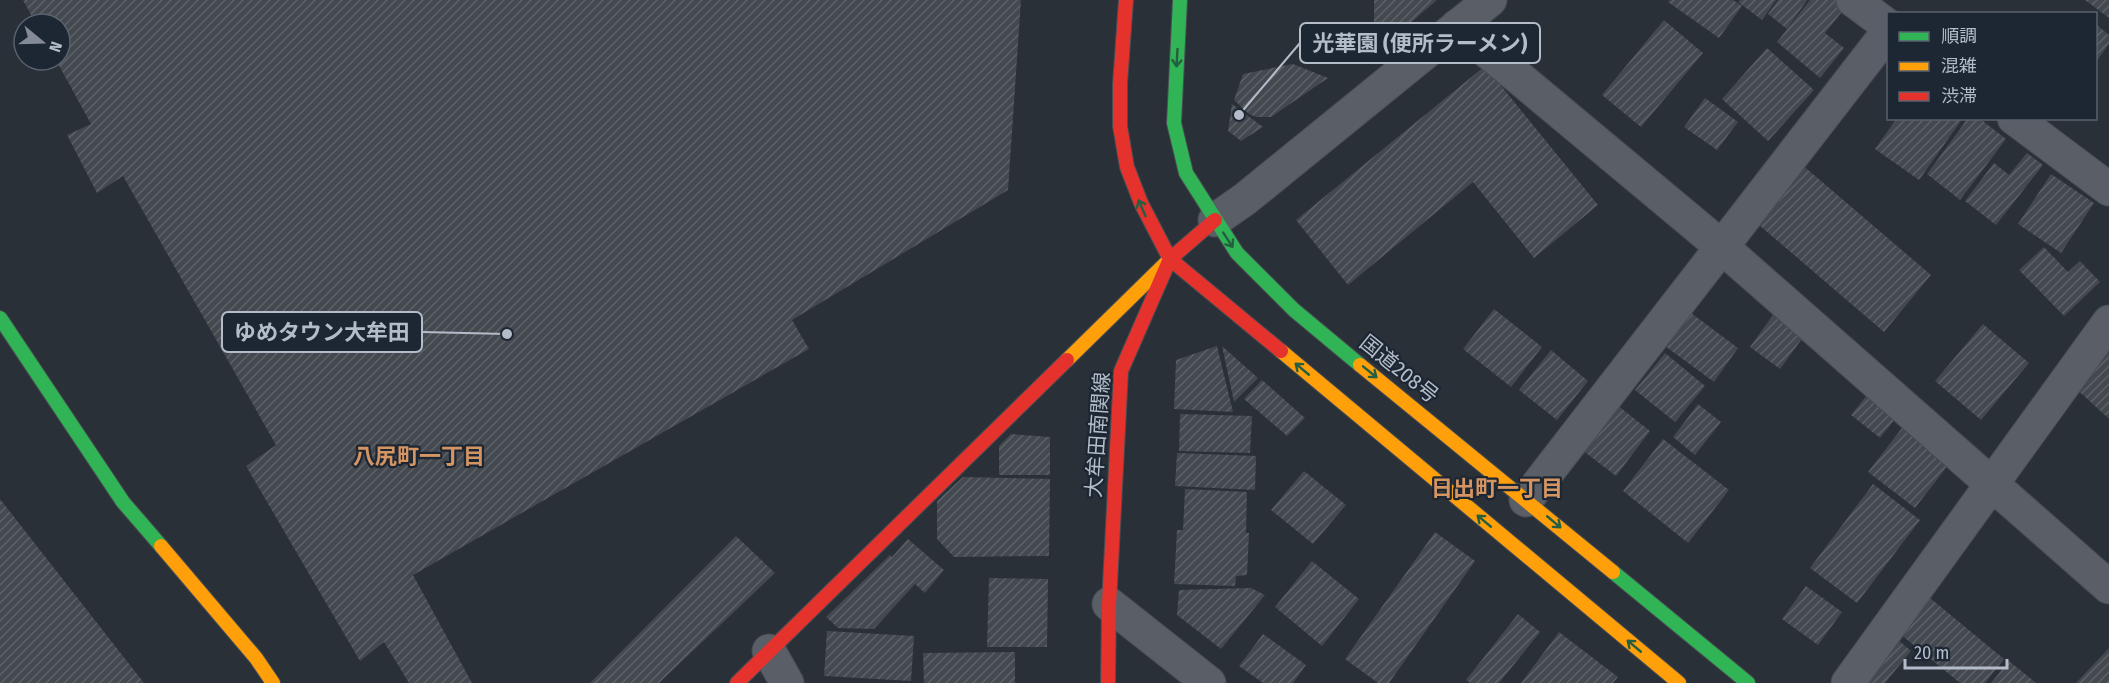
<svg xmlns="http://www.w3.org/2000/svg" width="2109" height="683" font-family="'Fira Sans Condensed','Noto Sans JP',sans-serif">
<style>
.building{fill:url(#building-hatch)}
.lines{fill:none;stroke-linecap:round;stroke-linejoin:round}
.street-casing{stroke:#484c53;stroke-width:35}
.fast-casing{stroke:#484c53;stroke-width:16}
.slow-casing{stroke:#484c53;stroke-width:16}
.jam-casing{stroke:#484c53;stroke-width:16}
.street{stroke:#5a5e66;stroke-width:33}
.fast{stroke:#30b455;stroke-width:14}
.slow{stroke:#ff9f0a;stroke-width:14}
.jam{stroke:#e5322d;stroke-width:14}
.oneway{stroke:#255f41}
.labels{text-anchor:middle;stroke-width:4.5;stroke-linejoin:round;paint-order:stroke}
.street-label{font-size:21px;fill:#b4bcc9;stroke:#1d2633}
.neighbourhood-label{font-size:22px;font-weight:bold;fill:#d59563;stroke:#1d2633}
.leader{fill:none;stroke:#b4bcc9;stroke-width:2}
.callout-dot{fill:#b4bcc9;stroke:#1d2633;stroke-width:2}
.callout{fill:#1d2633;stroke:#b4bcc9;stroke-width:2}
.callout-label{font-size:22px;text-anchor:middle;font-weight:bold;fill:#b4bcc9}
</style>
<defs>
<pattern id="building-hatch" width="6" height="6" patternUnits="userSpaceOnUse" patternTransform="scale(1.5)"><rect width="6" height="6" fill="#444950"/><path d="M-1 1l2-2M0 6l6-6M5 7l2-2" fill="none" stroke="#5d6168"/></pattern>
</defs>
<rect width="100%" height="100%" fill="#2a3038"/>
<path class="building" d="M23,0h998l-13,190 -216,130 17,29 -396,226 59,108h-63l-25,-41 -24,19 -114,-195 30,-21 -153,-269 -26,17 -30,-58 24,-11 -35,-64h4v-36h-24z
M1374,0h63l-29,25 -34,-1z
M1670,0h63l9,6 -23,32 -51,-36z
M1740,0h36l-14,20 -24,-18z
M1778,0h29l-20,29 -19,-15z
M1810,0h26l9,8 -20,25 19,15 -24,30 -43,-36z
M2085,0h24v18z
M1664,20l39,33 -62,74 -39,-32z
M2096,24l13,11v9l-13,18z
M1767,48l47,42 -46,51 -46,-42z
M1293,64l35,14 -57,39h-15l-7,-3 -15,-14 9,-26z
M1485,66l113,139 -64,53 -61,-76 -125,103 -52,-65z
M1705,98l33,24 -21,28 -33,-23z
M1232,104l31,23 -22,14 -13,-10z
M1897,118h66l-44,62 -44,-31z
M1968,118h11l27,21 -46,61 -33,-26z
M2027,153l16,12 -47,60 -31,-24 29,-38 15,12z
M1800,163l131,112 -47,57 -132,-113z
M2051,174l43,29 -33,50 -43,-29z
M2044,247l24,25 12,-11 20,21 -36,34 -45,-46z
M1683,307l55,41 -24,34 -56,-41z
M1494,309l48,38 -31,40 -48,-38z
M1773,315l31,21 -24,33 -30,-22z
M1983,324l46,39 -48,57 -46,-39z
M2109,341v78l-38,-35z
M1217,346l16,66 -59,-3 2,-49z
M1222,346l36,32 -24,24z
M1551,350l37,31 -31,39 -38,-30z
M1665,353l40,33 -30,36 -40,-32z
M1262,380l43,38 -18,18 -43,-37z
M1871,390l29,23 -20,25 -29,-23z
M1698,404l23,18 -26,33 -22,-18z
M1617,405l33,26 -34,45 -34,-26z
M1180,414l72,2 -2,37 -71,-2z
M1909,419l47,36 -41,53 -47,-36z
M1011,434l39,3v38h-51v-29z
M1663,439l66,51 -41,53 -65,-52z
M1177,453l79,3 -1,34 -80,-4z
M1304,471l42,34 -33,39 -42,-34z
M963,477l87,2 -1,77 -95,1 -17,-18v-38z
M1873,484l47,36 -63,83 -47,-35z
M1185,489l62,3 -1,41h3l-2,42 -11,1 -1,10 -61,-2 3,-54h6z
M0,499l144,184h-144z
M1435,532l40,29 -86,122h-11l-33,-24z
M736,536l39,37 -116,110h-69z
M908,539l36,31 -19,23 -10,-9 -41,45 -36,-1 -12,-11 64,-62 2,2z
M1312,561l47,38 -37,47 -47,-39z
M989,578l59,1 -1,68h-60z
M1806,586l36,26 -24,33 -36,-26z
M1251,588l14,7 -44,54 -44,-34 2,-25z
M1924,593l80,66 -19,24h-25l-66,-54z
M1518,614l22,18 -41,51h-29l-4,-3z
M827,631l87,5 -3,45 -87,-5z
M1559,632l59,45 -5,6h-92z
M1890,633l21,18 -26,32h-23z
M1263,634l43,31 -13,18h-30l-24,-17z
M2109,648v35h-33z
M1015,652v31h-91l-1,-30z
M2009,661l27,22h-45z"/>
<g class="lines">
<g class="street-casing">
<path id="street" d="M1853,0l35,26
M1457,26l266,222 386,339
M2014,118l95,71
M1215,220l30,-21 245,-199
M1526,500l362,-468
M1109,604l100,79
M769,651l18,32
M1848,683l261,-361"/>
</g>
<g class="fast-casing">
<path id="fast" d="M1180,0l-6,123 12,50 51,80 57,57 66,55
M0,318l123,184 38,44
M1613,572l135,111"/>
</g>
<g class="slow-casing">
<path id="slow" d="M1281,351l398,332
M1067,360l103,-101
M1360,365l253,207
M161,546l95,112 17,25"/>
</g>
<g class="jam-casing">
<path id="jam" d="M1126,0l-6,84v42l7,41 14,36 29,56 111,92
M737,683l330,-323
M1108,683l1,-79 12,-233 49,-112 45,-39"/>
</g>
<use href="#street" class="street"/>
<use href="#fast" class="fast"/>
<use href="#slow" class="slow"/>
<use href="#jam" class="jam"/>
</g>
<defs><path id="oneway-shaft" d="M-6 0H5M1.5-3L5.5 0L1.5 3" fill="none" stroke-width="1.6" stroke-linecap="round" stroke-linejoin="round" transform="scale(1.5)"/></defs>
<g class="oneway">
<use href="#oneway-shaft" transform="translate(1177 58) rotate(93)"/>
<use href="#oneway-shaft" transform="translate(1142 208) rotate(-114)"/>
<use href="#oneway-shaft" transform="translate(1228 240) rotate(57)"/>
<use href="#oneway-shaft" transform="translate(1302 369) rotate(-140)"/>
<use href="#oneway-shaft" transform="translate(1370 372) rotate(39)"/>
<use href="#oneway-shaft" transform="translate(1484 521) rotate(-140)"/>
<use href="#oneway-shaft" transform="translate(1554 522) rotate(40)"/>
<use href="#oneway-shaft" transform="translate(1634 646) rotate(-140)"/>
</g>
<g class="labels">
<g class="street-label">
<text transform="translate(1399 369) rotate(39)" y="7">国道208号</text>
<text transform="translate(1098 435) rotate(-86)" y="7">大牟田南関線</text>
</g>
<g class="neighbourhood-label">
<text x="419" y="464">八尻町一丁目</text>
<text x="1497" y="496">日出町一丁目</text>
</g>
</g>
<path class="leader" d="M1239 115L1300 43M507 334L422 332"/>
<g class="callout-dot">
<circle cx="1239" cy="115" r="6"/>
<circle cx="507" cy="334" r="6"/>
</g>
<g class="callout">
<rect x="1300" y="23" width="240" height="40" rx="6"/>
<rect x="222" y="312" width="200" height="40" rx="6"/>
</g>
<g class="callout-label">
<text x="1420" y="51">光華園 (便所ラーメン)</text>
<text x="322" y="340">ゆめタウン大牟田</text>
</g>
<rect x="1887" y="12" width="210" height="108" fill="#1d2633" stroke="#59626f" stroke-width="1.5"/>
<rect x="1899" y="32" width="30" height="9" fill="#30b455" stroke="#59626f" stroke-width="1.5"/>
<text x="1941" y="42" font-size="18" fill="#b4bcc9">順調</text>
<rect x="1899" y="62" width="30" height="9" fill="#ff9f0a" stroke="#59626f" stroke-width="1.5"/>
<text x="1941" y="72" font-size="18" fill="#b4bcc9">混雑</text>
<rect x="1899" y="92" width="30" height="9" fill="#e5322d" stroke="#59626f" stroke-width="1.5"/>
<text x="1941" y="102" font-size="18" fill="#b4bcc9">渋滞</text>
<g transform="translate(42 42) rotate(109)"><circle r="28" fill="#1d2633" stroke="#59626f" stroke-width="1.5"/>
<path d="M0-4.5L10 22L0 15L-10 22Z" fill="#848b96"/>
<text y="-9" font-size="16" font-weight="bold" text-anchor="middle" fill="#b4bcc9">N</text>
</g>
<path d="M1905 659v9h102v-9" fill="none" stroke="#b4bcc9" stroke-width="3"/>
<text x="1914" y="659" font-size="18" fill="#b4bcc9" stroke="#1d2633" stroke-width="4.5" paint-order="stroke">20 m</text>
</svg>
